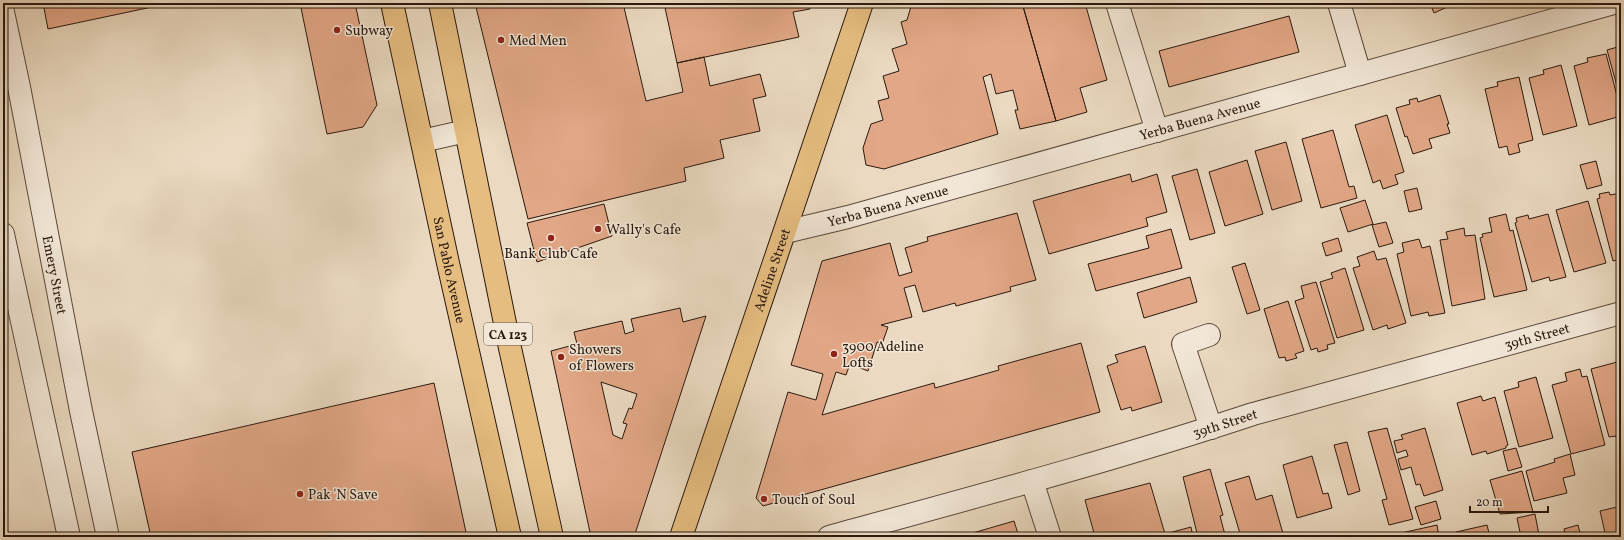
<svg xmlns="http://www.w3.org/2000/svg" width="1624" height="540" font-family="Vollkorn,serif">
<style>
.building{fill:#e2a786;stroke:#2a190f;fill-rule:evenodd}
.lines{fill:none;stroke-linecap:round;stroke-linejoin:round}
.minor-casing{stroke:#5a493c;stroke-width:24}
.major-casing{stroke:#2a190f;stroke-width:24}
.minor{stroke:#f2e7d7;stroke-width:22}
.major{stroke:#e6bd80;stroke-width:22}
.poi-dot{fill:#8f2418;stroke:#f2e7d7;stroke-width:1.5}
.labels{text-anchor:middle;stroke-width:3;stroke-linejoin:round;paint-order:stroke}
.shield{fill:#f2e7d7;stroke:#66574b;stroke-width:1}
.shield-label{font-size:13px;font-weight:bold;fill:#2a190f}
.poi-label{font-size:14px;fill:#2a190f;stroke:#f2e7d7;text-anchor:start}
.street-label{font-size:14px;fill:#2a190f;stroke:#f2e7d7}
</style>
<rect width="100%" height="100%" fill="#ebdac1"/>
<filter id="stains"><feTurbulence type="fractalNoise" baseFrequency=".005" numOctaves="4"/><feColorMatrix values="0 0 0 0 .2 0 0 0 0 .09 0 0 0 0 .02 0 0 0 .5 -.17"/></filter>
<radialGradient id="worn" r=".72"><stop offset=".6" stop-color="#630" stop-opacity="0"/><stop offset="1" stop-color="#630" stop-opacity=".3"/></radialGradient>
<path class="building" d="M43,3h108l1,4 -104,22z
M300,3h55l22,102 -14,22 -36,7z
M475,3h148l23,98 37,-9 -6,-29 27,-6 6,29 50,-12 6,22 -13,3 7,32 -40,9 4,18 -40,10 2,13 -158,38z
M664,3h144l2,6 -17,3 6,25 -122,26z
M912,3h110l34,118 -36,8 -5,-19h3l-5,-20 -17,4 -5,-20 -8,3 15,57 -114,35 -18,-4 -3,-17 8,-24 12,-4 -5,-19 11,-3 -6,-22 16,-5 -7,-22 15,-5 -6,-22 6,-2z
M1033,3h52l22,77 -27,8 7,24 -31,9 -33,-115z
M1430,3h24v1l-20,9z
M1289,16l10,36 -130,35 -10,-36z
M1621,46v55l-14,-51z
M1606,54l15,57v5l-32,9 -15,-59 14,-4 -1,-4z
M1561,65l16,61 -34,9 -14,-57 15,-4 -1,-4z
M1519,77l14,63 -15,4 2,8 -11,3 -2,-9 -8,2 -14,-59 13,-3 -1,-4z
M1440,95l9,29h-2l3,9 -21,6 3,9 -19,6 -6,-18 -2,1 -9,-29 14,-4 -1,-4 8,-2 1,4z
M1387,115l17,57 -9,3 3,9 -15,5 -3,-9 -7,3 -18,-58z
M1333,130l16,57 5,-1 3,12 -36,10 -19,-69z
M1286,142l16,59 -30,9 -17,-59z
M1247,160l16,54 -38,12 -16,-54z
M1596,161l6,24 -15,4 -7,-24z
M1197,169l18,64 -25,7 -18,-64z
M1130,174l2,8 25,-8 10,38 -21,6 2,8 -99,28 -16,-53z
M1417,188l5,21 -13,3 -5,-21z
M1609,192l1,3 11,-2v66l-8,2 -16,-62 3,-1 -1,-4z
M1365,200l8,24 -25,8 -8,-24z
M1588,201l18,62 -32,9 -18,-62z
M604,204l8,32 -75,26 -10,-39z
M1017,213l19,67 -26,7 1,4 -55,15 -1,-3 -32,9 -8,-27 -11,3 8,29 -31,8 7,2 -6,17 -5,-2 -9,29 -18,-7 -4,11 -10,-3 -14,43 112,-32 1,5 64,-18 -1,-4 83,-23 19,69 -337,94 -7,-8 32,-106 28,8 7,-26 -32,-9 31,-104 68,-18 9,33 13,-4 -7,-24 23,-7 -1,-4z
M1506,214l4,17 3,-1 14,60 -33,7 -14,-59 3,-1 -1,-3 10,-2 -3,-14z
M1548,214l18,63 -16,4 -1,-4 -17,5 -17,-59 2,-1 -1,-4 12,-3 1,4z
M1386,222l7,21 -14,4 -7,-22z
M1464,228l1,8 10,-1 10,64 -33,7 -12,-66 8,-1 -2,-7z
M1171,229l11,39 -86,23 -8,-27 61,-16 -3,-12z
M1338,238l4,13 -16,5 -4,-13z
M1419,239l3,9 8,-2 15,67 -16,3 -1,-4 -17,4 -14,-62 7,-2 -2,-9z
M1374,251l3,9 9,-2 20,65 -18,6 -1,-4 -14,5 -20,-62 7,-2 -3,-9z
M1245,263l15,47 -13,4 -15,-47z
M1345,268l19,62 -27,8 -17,-56 13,-4 -2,-5z
M1190,277l7,25 -53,16 -7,-25z
M1316,282l19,61 -8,2 1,4 -10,3 -1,-4 -6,2 -16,-49 9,-3 -3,-12z
M1288,301l16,50 -9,3 2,4 -11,3 -1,-4 -6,1 -15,-49z
M680,308l3,14 23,-6 -72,221h-43l-40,-186 26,-7 -3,-12 48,-11 3,13 9,-3 -3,-12zM601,382l36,12 -5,15 -3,-1 -6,15 4,1 -5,15 -9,-4z
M1145,346l17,56 -30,9 -1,-4 -10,3 -14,-44 11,-4 -3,-7z
M1621,361v83l-3,1 -2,-9 -7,1 -18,-68z
M1580,369l2,8 5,-1 18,69 -34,9 -19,-69 15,-4 -2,-8z
M1536,377l17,61 -34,9 -15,-56 15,-4 -1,-5z
M434,383l33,154h-316l-19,-85z
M1481,396l2,5 12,-4 13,48 -2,1v2l-19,6 -1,-3 -14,4 -15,-52z
M1387,428l26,91 -24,6 -7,-25 5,-1 -19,-67z
M1425,428l18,62 -19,6 -4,-12 -4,1 -5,-18 -10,3 -3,-11 10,-3 -2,-6 -9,3 -3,-12 9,-2 -2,-4z
M1347,442l13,49 -12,4 -14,-50z
M1516,448l6,19 -14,4 -5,-20z
M1570,454l5,21 -12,3 4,15 -33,8 -8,-30 29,-9 -1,-3z
M1312,456l11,38 5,-1 4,15 -35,10 -14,-53z
M1210,469l13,46 -3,1 5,19 -10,2h-17l-15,-60z
M1522,471l11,41 -33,2 -10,-34z
M1249,476l7,24 16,-5 12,42h-43l-16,-54z
M1150,483l15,51 -12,3h-58l-10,-37z
M1436,501l5,18 -20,6 -6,-18z
M1621,506v29l-15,2 -6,-26z
M1535,514l4,21 -18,2 -4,-19z
M1014,521l5,16h-60z
M1437,525l2,12h-51v-1z
M1487,525l3,12h-33l-1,-5z
M1578,525l3,12h-15l-2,-8z
M1191,527l2,10h-40l12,-3z"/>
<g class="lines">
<g class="minor-casing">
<g id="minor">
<path d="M1117,3l40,128"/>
<path d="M1339,3l21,71"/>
<path id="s1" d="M3,12l16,75 62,324 27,126"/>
<path d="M422,141l44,-10"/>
<path id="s2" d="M785,232l63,-15 766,-214"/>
<path d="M3,234l66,303"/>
<path d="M1209,335l-26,9 28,84"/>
<path d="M1032,481l18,56"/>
<path id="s3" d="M829,537c142,-39 285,-77 424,-123l368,-101"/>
</g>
</g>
<g class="major-casing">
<g id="major">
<path id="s4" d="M392,3l56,260 62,274"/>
<path d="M440,3l70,345 42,189"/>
<path id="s5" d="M681,537l181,-534"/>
</g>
</g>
<use href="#minor" class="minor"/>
<use href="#major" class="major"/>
</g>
<g class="poi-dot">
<circle cx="337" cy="30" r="4"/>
<circle cx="501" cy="40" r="4"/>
<circle cx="598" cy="229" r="4"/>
<circle cx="551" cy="238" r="4"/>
<circle cx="834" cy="354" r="4"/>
<circle cx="561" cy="357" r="4"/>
<circle cx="300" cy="494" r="4"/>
<circle cx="764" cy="499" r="4"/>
</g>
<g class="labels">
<rect class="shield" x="484" y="323" width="48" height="22" rx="3"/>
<g class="shield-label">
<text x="508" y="339">CA 123</text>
</g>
<g class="poi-label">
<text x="345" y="35">Subway</text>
<text x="509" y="45">Med Men</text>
<text x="606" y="234">Wally's Cafe</text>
<text x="551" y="258" text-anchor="middle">Bank Club Cafe</text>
<text x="842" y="351">3900 Adeline<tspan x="842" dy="16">Lofts</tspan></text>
<text x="569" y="354">Showers<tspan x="569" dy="16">of Flowers</tspan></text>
<text x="308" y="499">Pak 'N Save</text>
<text x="772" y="504">Touch of Soul</text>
</g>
<g class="street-label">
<text dy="5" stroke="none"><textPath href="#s2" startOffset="430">Yerba Buena Avenue</textPath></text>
<text dy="5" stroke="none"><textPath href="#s2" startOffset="106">Yerba Buena Avenue</textPath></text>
<text dy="5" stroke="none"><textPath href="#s4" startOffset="273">San Pablo Avenue</textPath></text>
<text dy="5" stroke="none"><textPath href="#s5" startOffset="282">Adeline Street</textPath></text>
<text dy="5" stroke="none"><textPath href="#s1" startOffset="268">Emery Street</textPath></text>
<text dy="5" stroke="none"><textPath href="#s3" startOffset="736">39th Street</textPath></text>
<text dy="5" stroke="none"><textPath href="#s3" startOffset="412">39th Street</textPath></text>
</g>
</g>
<rect width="1624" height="540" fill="none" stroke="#ebdac1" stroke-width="16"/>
<rect x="4" y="4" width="1616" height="532" fill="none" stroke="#2a190f" stroke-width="2"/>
<rect x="8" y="8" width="1608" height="524" fill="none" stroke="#2a190f"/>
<path d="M1470 506v6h78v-6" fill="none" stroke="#2a190f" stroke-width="2"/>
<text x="1476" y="506" font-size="12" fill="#2a190f" stroke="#f2e7d7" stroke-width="3" paint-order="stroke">20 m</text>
<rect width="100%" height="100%" filter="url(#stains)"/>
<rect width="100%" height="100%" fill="url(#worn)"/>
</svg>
